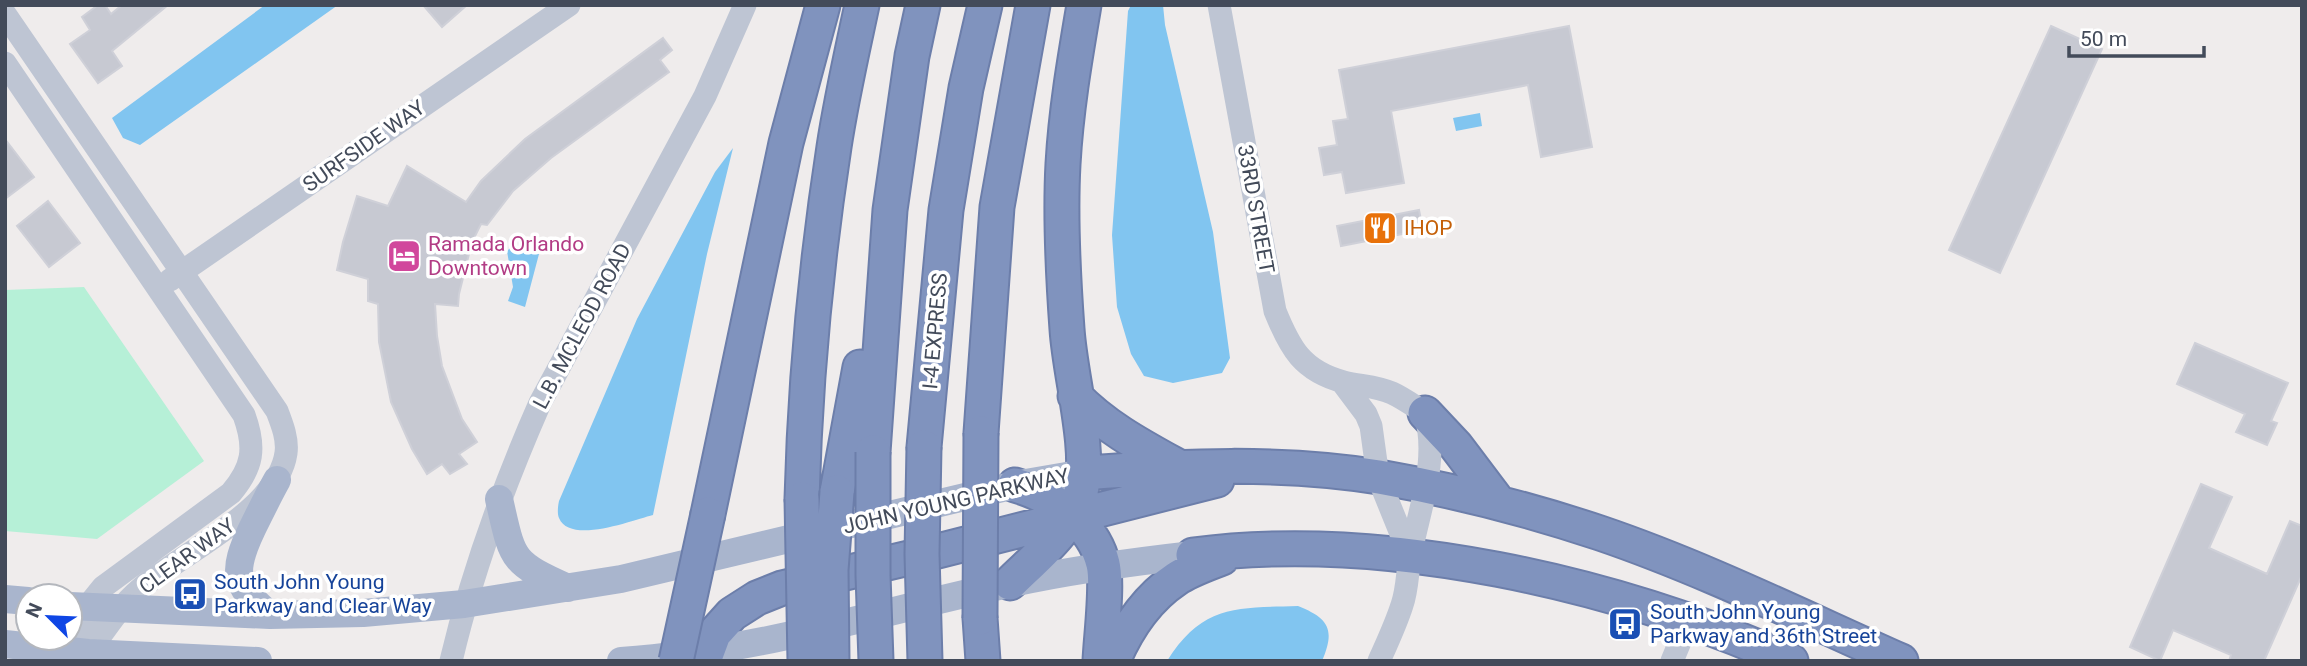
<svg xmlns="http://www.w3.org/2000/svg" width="2307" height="666" font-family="Roboto,sans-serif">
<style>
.green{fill:#b6f0d7}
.water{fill:#81c5f0}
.building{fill:#c7c9d2;stroke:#cfd0d8;stroke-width:2}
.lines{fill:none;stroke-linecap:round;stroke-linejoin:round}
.highway-casing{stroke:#6c7eaa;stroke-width:37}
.minor{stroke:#bec5d3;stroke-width:23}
.major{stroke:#a9b5cd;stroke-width:28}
.highway{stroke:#8093be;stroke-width:33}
.highway-bridge-casing{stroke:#6c7eaa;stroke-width:37;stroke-linecap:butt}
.highway-bridge{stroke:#8093be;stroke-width:33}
.labels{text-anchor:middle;stroke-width:7;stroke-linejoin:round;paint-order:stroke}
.street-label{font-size:21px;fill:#434b5a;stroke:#fff}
.food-label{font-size:21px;fill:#c56008;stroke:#fff;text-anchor:start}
.hotel-label{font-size:21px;fill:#b23c85;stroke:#fff;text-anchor:start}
.transit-label{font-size:21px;fill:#164399;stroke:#fff;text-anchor:start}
</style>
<rect width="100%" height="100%" fill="#efecec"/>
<path class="green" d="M84,287l120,174 -107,78 -92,-8v-241z"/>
<path class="water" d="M265,5h73l-198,140 -17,-7 -11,-20z
M1131,5h32l2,20 48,207 17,126 -8,15 -49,10 -29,-7 -13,-22 -14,-47 -5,-72 16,-224z
M1480,113l2,13 -26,5 -3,-13z
M733,148l-26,106 -54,261c-20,5 -83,30 -94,3 -2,-5 -1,-12 0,-17l78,-182 78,-147z
M511,247l28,7 -14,53 -17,-6 5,-14 -6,-36z
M1298,606c30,12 38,23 24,55h-155c36,-57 70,-53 131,-55z"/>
<path class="building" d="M98,5h7l6,9 11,-9h46l-56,46 10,15 -24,17 -28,-39 20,-14 -8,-13z
M423,5h44l-25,22z
M1569,26l23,121 -51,10 -13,-72 -137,26 13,72 -58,10 -4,-21 -18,3 -5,-27 18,-3 -4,-24 15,-2 -9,-49z
M2051,26l51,23 -102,224 -51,-23z
M663,38l9,12 -12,10 9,12 -118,86 -38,33 -26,34 -6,-1 -9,18 -13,52 -1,12 -23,-2 2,32 5,30 20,53 15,23 -18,12 8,10 -17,10 -8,-10 -15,10 -15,-25 -21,-47 -12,-60 -1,-38 -10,-3v-22l-31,-9 6,-28 14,-46 31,10 19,-40 59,36 15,-21 44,-42z
M5,139l29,38 -29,22z
M48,201l32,42 -31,24 -32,-41z
M1419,210l4,20 -82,16 -4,-20z
M2195,343l93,40 -17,38 6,2 -10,22 -31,-13 9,-18 -68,-30z
M2201,484l31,13 -23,51 58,26 23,-53 12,5v49l-38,86h-35l2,-6 -58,-25 -13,31 -30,-14z"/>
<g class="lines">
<g class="highway-casing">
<path id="highway" d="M1075,396c30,31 66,50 104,71
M1425,413l31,33 43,57
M981,433l16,-226 36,-202
M924,447l22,-237 20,-122 19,-83
M873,452l17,-242 22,-154 11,-51
M1084,473c98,-7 197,-12 295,4 74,13 149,32 221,56 103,35 202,84 301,128
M1015,485c38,11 78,38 88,79 5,21 -2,73 -3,97
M837,492l23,-125
M802,499c3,-118 14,-235 32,-352 7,-47 18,-95 28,-142
M708,514l78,-371 37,-138
M1193,555c193,-25 421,28 598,106
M1010,583c26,-26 62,-53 71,-91 10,-45 -11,-115 -14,-163 -4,-55 -7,-110 -4,-165 3,-54 12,-106 21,-159
M980,618l3,43
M704,661l10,-27 18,-20 25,-16 25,-10 148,-35 287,-73
M1113,661c14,-33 33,-62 63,-82 13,-9 31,-15 46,-21"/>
</g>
<path class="minor" d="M1219,5l56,306c15,37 27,60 69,71 16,4 33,4 48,11 11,5 22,13 33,20 14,46 -5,93 -14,139 -4,18 -3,36 -9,53 -6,19 -15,38 -23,56
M5,14l272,397c5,13 11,28 9,42 -8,58 -107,101 -147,137 -21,18 -35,42 -51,63
M5,63l239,352c12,33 9,52 -13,78l-128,94 -17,21 2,45
M170,280l399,-275
M1342,382l24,32 5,12 7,51 32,79
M451,661c21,-89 52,-174 89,-258l165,-307 40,-91
M1672,661l17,-41"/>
<path class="major" d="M499,499c14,61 11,63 69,89
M5,599l23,2
M70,606l200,9 93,-2 101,-9 157,-25 394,-94 69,-12
M270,615c-37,-30 -38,-44 -18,-86 8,-16 16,-33 25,-49
M5,644l83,9 170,8
M621,661c132,-9 258,-49 387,-77 61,-14 123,-22 185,-29"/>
<use href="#highway" class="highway"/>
<g class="highway-bridge-casing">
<path id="highway-bridge" d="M924,447l-2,107 3,107
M873,452v123l3,86
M802,499l3,162
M980,618l1,-185
M676,661l32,-147
M832,661l-1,-91 6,-78"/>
</g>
<use href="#highway-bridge" class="highway-bridge"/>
</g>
<defs>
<g id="restaurant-square" transform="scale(1.75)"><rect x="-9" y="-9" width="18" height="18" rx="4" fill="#e8710a" stroke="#fff"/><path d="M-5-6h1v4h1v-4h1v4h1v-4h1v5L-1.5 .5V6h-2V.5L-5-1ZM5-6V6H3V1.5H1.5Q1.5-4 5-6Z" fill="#fff"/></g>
<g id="hotel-square" transform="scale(1.75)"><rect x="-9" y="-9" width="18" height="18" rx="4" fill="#d1479c" stroke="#fff"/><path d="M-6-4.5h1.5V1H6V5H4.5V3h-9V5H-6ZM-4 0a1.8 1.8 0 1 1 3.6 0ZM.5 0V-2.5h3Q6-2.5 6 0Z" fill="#fff"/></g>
<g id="bus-square" transform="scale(1.75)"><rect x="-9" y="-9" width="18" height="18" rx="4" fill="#1a4fb4" stroke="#fff"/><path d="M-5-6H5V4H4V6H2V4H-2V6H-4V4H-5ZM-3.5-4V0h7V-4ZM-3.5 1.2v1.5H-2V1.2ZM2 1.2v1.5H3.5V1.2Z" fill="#fff"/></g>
</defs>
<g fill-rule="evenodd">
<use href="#restaurant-square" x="1380" y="228"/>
<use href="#hotel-square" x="404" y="256"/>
<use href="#bus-square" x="190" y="594"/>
<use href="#bus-square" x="1625" y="624"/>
</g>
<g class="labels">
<g class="street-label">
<text transform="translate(364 146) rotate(-35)" y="7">SURFSIDE WAY</text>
<text transform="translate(1256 209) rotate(80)" y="7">33RD STREET</text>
<text transform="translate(582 326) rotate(-62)" y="7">L.B. MCLEOD ROAD</text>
<text transform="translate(935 331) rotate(-85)" y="7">I-4 EXPRESS</text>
<text transform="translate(956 501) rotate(-13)" y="7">JOHN YOUNG PARKWAY</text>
<text transform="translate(187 556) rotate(-36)" y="7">CLEAR WAY</text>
</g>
<g class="food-label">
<text x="1404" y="235">IHOP</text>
</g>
<g class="hotel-label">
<text x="428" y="251">Ramada Orlando<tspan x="428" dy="24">Downtown</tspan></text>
</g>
<g class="transit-label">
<text x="214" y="589">South John Young<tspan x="214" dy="24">Parkway and Clear Way</tspan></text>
<text x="1650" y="619">South John Young<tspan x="1650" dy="24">Parkway and 36th Street</tspan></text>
</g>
</g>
<rect width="2307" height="666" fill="none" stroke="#434b5a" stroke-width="14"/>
<g transform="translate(49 617) rotate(294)"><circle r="33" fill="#ffffff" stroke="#b4b7bd" stroke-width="2"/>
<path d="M0-5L12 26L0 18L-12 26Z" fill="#0f46e5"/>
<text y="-10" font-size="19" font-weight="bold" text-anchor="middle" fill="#434b5a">N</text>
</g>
<path d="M2069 46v10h135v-10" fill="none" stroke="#434b5a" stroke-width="3.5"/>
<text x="2080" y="46" font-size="21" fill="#434b5a" stroke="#ffffff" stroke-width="5" paint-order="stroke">50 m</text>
</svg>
